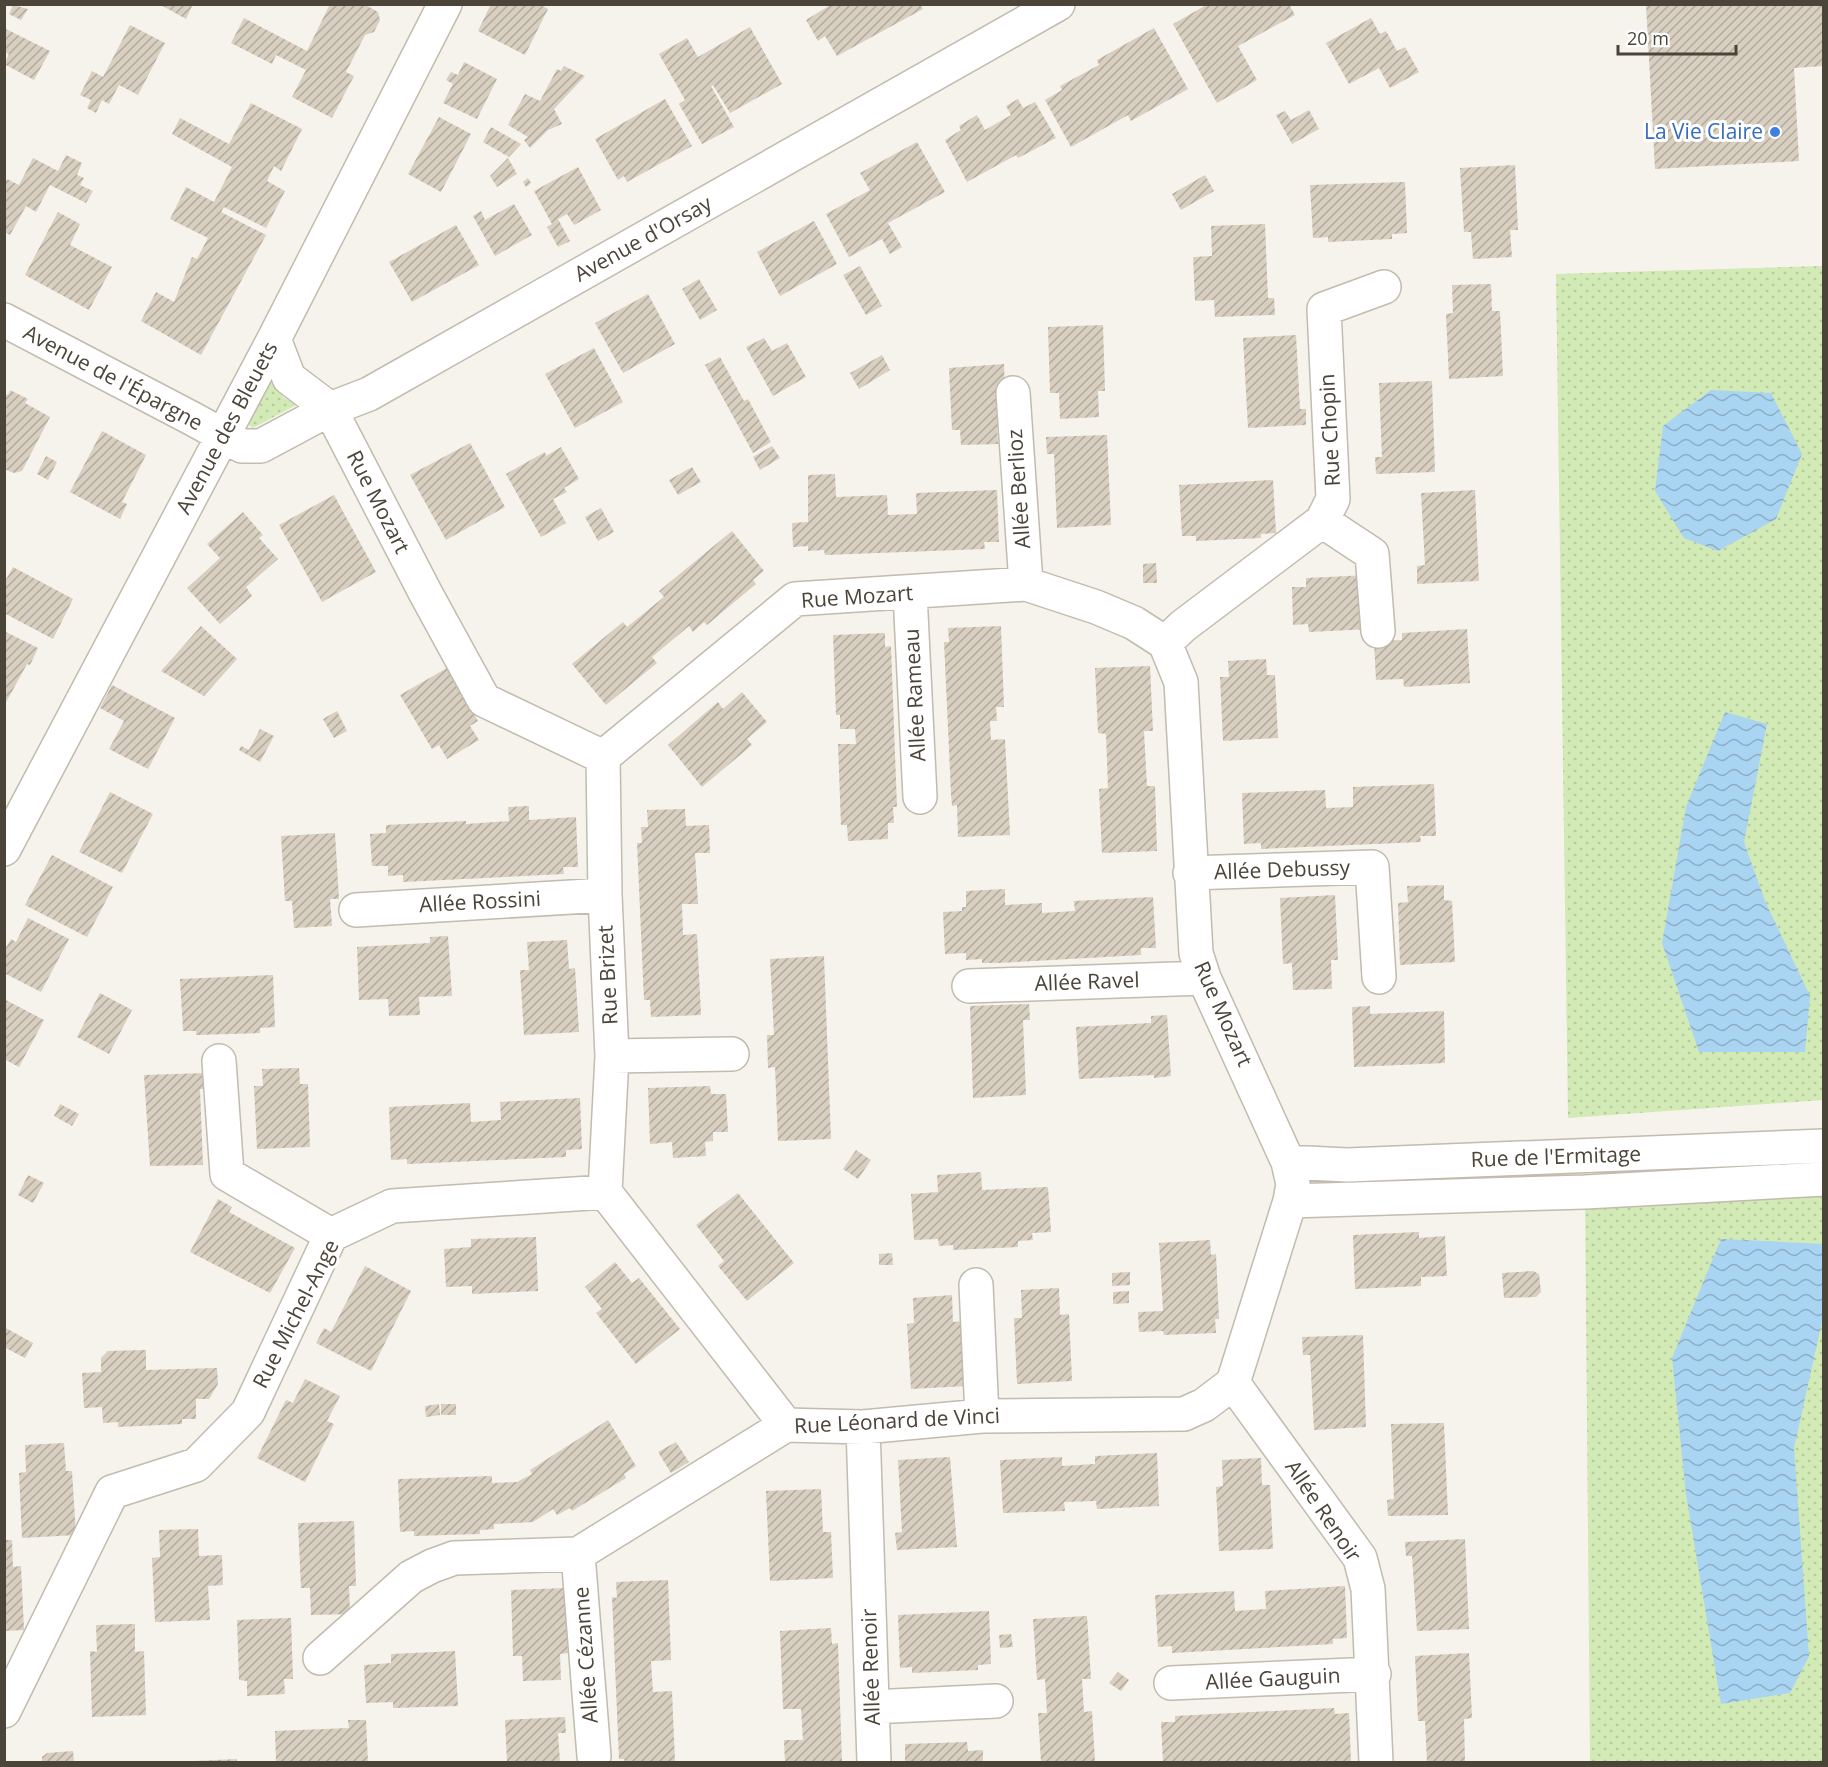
<svg xmlns="http://www.w3.org/2000/svg" width="1828" height="1767" font-family="'Open Sans',sans-serif">
<style>
.grass{fill:url(#grass-dots)}
.water{fill:url(#water-waves)}
.building{fill:url(#building-hatch)}
.lines{fill:none;stroke-linecap:round;stroke-linejoin:round}
.street-casing{stroke:#c2bbae;stroke-width:36}
.street{stroke:#fff;stroke-width:33}
.shop-dot{fill:#3f7fe0;stroke:#fff;stroke-width:2}
.labels{text-anchor:middle;stroke-width:6;stroke-linejoin:round;paint-order:stroke}
.shop-label{font-size:21px;fill:#366cbe;stroke:#fff;text-anchor:end}
.street-label{font-size:21px;fill:#4b4439;stroke:#fff}
</style>
<defs>
<pattern id="grass-dots" width="8" height="8" patternUnits="userSpaceOnUse" patternTransform="scale(1.5)"><rect width="8" height="8" fill="#d2eab5"/><path d="M2 2h.1M6 6h.1" fill="none" stroke="#b6ca9c" stroke-width="1.8" stroke-linecap="round"/></pattern>
<pattern id="water-waves" width="16" height="10" patternUnits="userSpaceOnUse" patternTransform="scale(1.5)"><rect width="16" height="10" fill="#a9d4f2"/><path d="M0 5q4-4 8 0t8 0" fill="none" stroke="#8caec5"/></pattern>
<pattern id="building-hatch" width="6" height="6" patternUnits="userSpaceOnUse" patternTransform="scale(1.5)"><rect width="6" height="6" fill="#d8cfc1"/><path d="M-1 1l2-2M0 6l6-6M5 7l2-2" fill="none" stroke="#b1aa9e"/></pattern>
</defs>
<rect width="100%" height="100%" fill="#f6f3ec"/>
<path class="grass" d="M1823,266v834l-255,18 -12,-844z
M269,379l15,19 14,6 -45,24 -7,-5z
M1823,1191v571h-233l-5,-570z"/>
<path class="water" d="M1711,390l60,3 31,61 -26,65 -58,32 -34,-13 -29,-47 8,-65z
M1725,712l42,12 -23,118 21,59 45,95 -5,56h-106l-37,-109 24,-136z
M1721,1239l103,5 -1,73 -29,131 15,208 -19,37 -69,11 -35,-210 -14,-136z"/>
<path class="building" d="M159,4h34l-7,15z
M330,4h34l14,8 2,8 -6,12 -9,3 -19,37 8,4 -22,42 -40,-21 14,-27 -30,-15 -4,9 -41,-21 13,-25 63,33z
M491,4h48l9,5 -23,46 -47,-24z
M832,4h88l3,5 -86,47 -12,-20 -7,5 -12,-21z
M1208,4h81l6,11 -57,31 19,34 -40,23 -44,-79z
M1646,4h178v62l-30,2 5,93 -144,8z
M13,5l15,4 -7,11 -12,-6z
M1371,18l9,16 6,-3 11,20 8,-4 14,25 -29,16 -11,-20 -30,16 -23,-41z
M130,25l35,18 -27,52 -19,-10 -10,19 -7,-4 -6,13 -9,-5 4,-8 -11,-5 12,-24 11,6z
M750,27l32,57 -52,29 -17,-28 -2,1 23,41 -32,17 -23,-40 6,-4 -26,-46 28,-16 11,19z
M4,28l46,23 -16,29 -30,-16 5,-10 -5,-2z
M1154,28l34,61 -57,32 -3,-6 -57,32 -26,-47 17,-10 -2,-4 39,-21 -2,-5z
M464,62l33,17 -20,40 -34,-16 10,-19 -7,-4 5,-8 7,3z
M564,66l21,10 -31,33 8,15 -14,6 -18,18 -6,-8 4,-3 -20,-12 17,-31 15,7 17,-32 4,2z
M665,99l27,47 -65,36 -3,-6 -6,4 -23,-41z
M1018,99l5,9 12,-6 21,36 -38,20 -2,-3 -49,27 -22,-42 16,-10 -2,-4 18,-11 8,15 26,-15 -5,-9z
M251,103l51,26 -21,42 -7,-5 -7,15 18,10 -19,37 -42,-21 -3,5 45,23 -65,120 -60,-34 15,-29 18,10 18,-45 5,2 11,-21 -38,-19 16,-32 28,15 18,-35 -60,-33 8,-16 49,26z
M1309,110l10,19 -27,15 -16,-29 9,-4 6,9z
M439,117l32,17 -30,58 -33,-18z
M491,127l30,17 -12,13 -26,-15z
M917,142l28,50 -57,31 14,24 -12,7 -8,-15 -33,18 -23,-43 44,-24 -10,-17z
M66,155l16,8 -5,12 7,3 -4,7 13,6 -7,12 -36,-18 -14,27 -10,-6 -16,29 -6,-3v-47l3,-6 12,6 14,-27 25,13z
M508,158l9,16 -20,13 -7,-11z
M1515,165l3,65h-8l2,27 -39,2 -2,-27h-7l-4,-64z
M578,167l23,43 -27,15 -7,-11 -9,5 12,22 -12,6 -11,-20 5,-3 -18,-33z
M1205,175l9,16 -33,19 -9,-16z
M528,178l3,5 -5,4 -3,-5z
M1405,182l2,51 -15,1v5l-64,3v-5l-15,1 -3,-53z
M514,204l18,31 -37,21 -22,-40 8,-5 4,9z
M58,212l22,12 -10,21 42,22 -23,43 -64,-35z
M814,221l23,43 -57,32 -23,-44z
M1265,224l3,74h6l1,17 -60,2 -1,-17 -19,1 -2,-44 19,-1 -1,-30z
M456,225l23,40 -67,37 -23,-40z
M860,266l22,40 -16,9 -23,-40z
M699,279l18,31 -17,10 -18,-31z
M1491,284l1,27h8l3,65 -54,3 -3,-65 7,-1 -1,-28z
M648,294l27,50 -52,29 -28,-50z
M1103,325l2,66h-7l1,26 -39,2 -1,-26h-9l-2,-66z
M1296,335l4,74h6v16l-58,3 -5,-90z
M764,338l8,13 15,-8 19,34 -33,19 -27,-49z
M594,348l29,54 -48,26 -30,-54z
M882,355l8,15 -31,19 -9,-16z
M720,357l24,44 4,-2 23,43 -18,11 -48,-88z
M1004,364l2,63 -9,1 1,16 -37,1 -1,-15h-8l-3,-62z
M1432,381l3,91 -59,2 -1,-17h7l-3,-74z
M10,390l18,9 -3,4 25,14 -28,54 -8,2 -10,-4v-76l4,2z
M102,431l44,24 -24,47 5,2 -7,15 -50,-27z
M1107,435l4,90 -54,3 -3,-74h-7l-1,-17z
M470,443l35,64 -59,33 -36,-65z
M772,446l8,12 -20,12 -7,-13z
M561,447l18,32 -15,9 3,4 -14,7 13,24 -25,14 -35,-63 39,-22 1,4z
M46,456l11,6 -9,18 -11,-6z
M692,467l9,15 -23,13 -9,-15z
M835,474l1,23 51,-2 1,20 29,-1 -1,-21 81,-3 2,52h-15l1,7 -160,6 -1,-5 -16,1v-5l-15,1 -1,-24 16,-1v-47z
M1273,480l3,53 -15,1v4l-65,3v-5h-14l-3,-51z
M1475,490l4,91 -62,3v-18l8,-1 -4,-72z
M334,495l42,77 -54,30 -43,-77z
M601,508l13,24 -16,9 -13,-24z
M243,512l20,23 -4,3 19,21 -32,28 6,9 -32,28 -33,-36 33,-30 -13,-14z
M732,531l32,40 -11,9 3,4 -49,41 -3,-3 -11,10 -4,-6 -37,31 5,6 -51,42 -34,-41 51,-42 4,5 37,-30 -5,-6z
M1156,563l1,20h-14v-19z
M13,567l60,32 -20,40 -49,-26v-30z
M1369,575l3,54 -63,3 -1,-8 -15,1 -1,-38h14v-9z
M201,626l36,33 -33,37 -43,-25z
M1001,626l3,81h-8l1,14h-7l1,19 14,-1 5,96 -52,2 -1,-32 -5,1 -1,-13 -7,-151h5l-1,-14z
M1467,629l3,54 -66,4 -1,-8 -27,1 -2,-39 28,-1v-7z
M4,631l34,17 -8,17 -3,-1 -23,42z
M885,633v14l6,-1 6,161h-4l1,16h-6v16l-40,2 -1,-16h-6l-3,-81h18l-1,-15h-15v-14h-4l-3,-80z
M1266,659l1,16h8l3,63 -55,3 -3,-64h9l-1,-16z
M1150,666l3,65h-9l3,55h8l2,65 -55,2 -3,-64 9,-1 -2,-54 -8,-1 -3,-65z
M447,668l31,53 -8,5 9,14 -32,19 -8,-14 -7,4 -32,-54z
M112,685l63,33 -27,51 -39,-20 15,-28 -24,-13z
M742,692l25,30 -20,17 5,6 -50,42 -34,-42 50,-43 5,7z
M337,711l10,20 -13,7 -11,-19z
M260,729l14,7 -14,26 -21,-12 2,-4 8,4z
M1434,784l2,52h-16l1,6 -160,7v-6l-17,1 -2,-51 83,-3 1,18 27,-1v-20z
M110,792l43,22 -31,59 -43,-21z
M529,806v14l47,-3 2,50h-15l1,7 -161,8v-7l-15,1v-10h-16l-2,-32 16,-1v-8l80,-4v3l43,-3 -1,-14z
M685,809l1,17 23,-1 1,28h-15l3,51h-16l1,31 14,-1 4,81 -50,2 -1,-17h-6l-7,-157h5l-1,-16h7l-1,-17z
M335,833l4,66h-9l2,27 -38,2 -2,-27h-7l-4,-65z
M52,855l61,32 -26,50 -62,-32z
M1444,885v15l8,1 3,61 -55,3 -2,-62 10,-1 -1,-16z
M1005,889v16l37,-2v10l33,-2 -1,-10 79,-4 3,51h-15v7l-143,8h-16v-4l-16,1v-7l-21,1 -2,-42 19,-1v-4h4v-16z
M1335,895l3,65h-7l1,29 -39,1 -1,-27 -9,1 -3,-66z
M28,918l41,21 -28,53 -37,-19v-22l7,-12 5,3z
M448,936l4,60 -33,1 1,18 -31,1 -1,-17 -29,1 -2,-53 73,-4v-6z
M567,940l2,29 6,-1 4,64 -55,3 -4,-65h9l-2,-28z
M824,956l7,183 -53,2 -3,-74 -7,1 -1,-33h7l-4,-76z
M273,975l2,52 -15,1v5l-64,2v-4h-13l-3,-52z
M100,993l32,17 -23,44 -32,-17z
M4,999l40,21 -25,47 -15,-8z
M1029,1004l1,16h-7l3,75 -53,3 -3,-92z
M1370,1006v8l74,-3 1,52 -91,4 -2,-60z
M1167,1015l4,61 -17,2v-3l-75,4 -3,-52 75,-4v-7z
M299,1068l1,16h8l2,63 -53,2 -3,-63h9l-1,-17z
M206,1073l1,16h-7l3,76 -53,1 -6,-91z
M710,1086l1,8h15l2,38h-15v9l-8,1 1,14 -33,2 -1,-16 -22,2 -2,-56z
M580,1098l2,51 -16,1v7l-159,7v-5l-16,1 -2,-53 81,-4 1,19 30,-2 -1,-18z
M60,1104l19,10 -7,12 -18,-10z
M856,1150l15,10 -13,19 -15,-10z
M981,1172l1,18 66,-3 3,45 -19,1 1,7 -15,1v6l-65,3v-5l-14,1 -1,-7 -24,1 -3,-46 27,-2 -1,-17z
M28,1175l16,8 -11,20 -15,-8z
M738,1193l56,70 -47,38 -29,-35 6,-5 -28,-36z
M218,1199l14,8 -3,5 66,36 -25,45 -80,-41z
M1419,1232v6l26,-2 2,40 -26,1v9l-66,3 -2,-54z
M536,1237l2,54 -66,3v-8l-26,1 -2,-38 27,-2v-8z
M1210,1240l1,15 5,-1 3,65h-4l1,14 -52,2 -1,-4 -24,1 -1,-20 25,-1 -4,-68z
M892,1253l1,12h-14v-11z
M615,1262l17,21 7,-5 41,51 -44,35 -40,-51 6,-4 -17,-22z
M365,1266l46,25 -40,80 -55,-28 8,-15 7,4z
M1533,1271l6,3 2,18 -5,5 -32,1 -2,-25z
M1130,1272v13l-18,1v-13z
M1059,1288l1,27 9,-1 3,67 -55,3 -3,-66h8l-1,-28z
M1129,1291v12l-16,1v-12z
M952,1295l1,27 10,-1 4,65 -56,3 -4,-65 7,-1 -1,-25z
M4,1327l29,16 -8,15 -21,-11z
M1363,1335l3,92 -52,3 -4,-75h-7l-1,-18z
M146,1350v20l71,-2 1,16 -9,15h-13v20h-14v5l-64,3v-5l-15,1 -1,-16 -18,1 -2,-35 19,-1v-14l7,-7z
M305,1379l35,17 -13,25 7,3 -29,58 -48,-24 29,-58 7,3z
M439,1404l1,11 -14,2 -1,-11z
M441,1404h15v11h-15z
M608,1420l28,46 -12,8 2,4 -54,33 -2,-3 -13,7 -4,-6 -20,13 -39,2v5l-14,1v4l-66,2v-5l-14,1 -2,-53 94,-3v7l25,-1 15,-8 -2,-4z
M1444,1423l4,92 -60,1 -1,-16 7,-1 -3,-75z
M676,1442l13,20 -18,11 -13,-21z
M64,1443l2,28h6l4,64 -54,3 -3,-65 7,-1 -1,-27z
M1157,1453l2,53 -62,3 -1,-8 -32,1 1,9 -62,2 -3,-53 62,-3v9l33,-2v-8z
M950,1457l7,90 -60,3 -2,-17 7,-1 -4,-72z
M1261,1458l1,27h8l3,64 -54,2 -3,-64 7,-1 -1,-26z
M821,1489l2,43h8l2,46 -63,3 -4,-90z
M354,1521l2,65h-7l1,28 -39,1 -1,-27h-9l-3,-65z
M198,1529l1,27 23,-1 1,30 -15,1 2,34 -55,2 -3,-64 8,-1 -1,-27z
M1465,1539l4,90 -52,2 -5,-75h-6l-1,-14z
M4,1540h8l1,27 8,-1 3,64 -20,1z
M668,1580l3,80 -20,1 2,31 19,-1 3,71h-50l-1,-3h-5l-7,-162 5,1 -1,-16z
M1345,1586l2,52 -14,1v5l-161,9v-7l-14,1 -3,-52 79,-4 1,20 31,-2 -1,-18z
M565,1588l3,65 -8,1 1,26 -38,1 -1,-25h-9l-2,-66z
M989,1611l2,53 -13,1v5l-66,3v-6l-12,1 -2,-53z
M1087,1616l4,63h-9l2,33 8,-1 3,51h-54l-3,-49h9l-2,-34 -8,1 -4,-61z
M291,1618l2,61h-9l1,15 -38,2v-15l-8,-1 -2,-60z
M135,1624v28l9,-1 2,64 -54,2 -2,-66 7,1 -1,-27z
M831,1628l1,16 6,-1 4,119h-57l-1,-22h19l-2,-31h-18l-3,-78z
M1011,1634l2,13 -13,1 -1,-13z
M455,1651l3,55 -65,2v-6l-27,1 -2,-38 27,-2v-9z
M1469,1653l3,65 -8,1 1,43h-38l-2,-41h-7l-3,-65z
M1118,1672l11,8 -8,11 -12,-8z
M1334,1708l1,6 14,-1 2,49h-188l-2,-40h14v-6z
M565,1717l1,16h-8l2,29h-53l-2,-42z
M348,1720h18l2,42h-92l-1,-31 74,-3z
M967,1742l1,9 15,-1v12h-78v-18z
M73,1751l1,11h-32v-5l5,-4z
M237,1759v3h-43v-1z"/>
<g class="lines">
<g class="street-casing">
<path id="street" d="M4,320l189,99 49,27h19l69,-37 39,-15 689,-390
M274,339l15,39 41,31 96,185 58,106 119,57 192,-158 231,-15 70,23 38,16 31,20 16,39 15,271 8,25 84,184 5,22 -3,17 -57,182 -29,22 -20,9 -202,2 -119,11 -77,-2 -208,129 -124,4 -22,8 -21,11 -91,81
M1013,393l13,191
M1322,521l50,33 6,77
M910,593l10,204
M1165,643l18,-17 139,-105 11,-22 -9,-190 60,-22
M603,757l2,138 7,161 -7,136
M4,849l270,-510 171,-335
M1190,873l182,-6 7,110
M356,910l249,-15
M969,986l235,-8
M612,1056l120,-2
M219,1061l8,113 104,61
M1288,1162l59,3 477,-19
M1290,1201l295,-9 239,-13
M976,1285l6,131
M1233,1383l127,175 8,31 8,173
M863,1427l11,335
M578,1554l16,202
M1171,1683l203,-9
M872,1707l124,-6
M4,1711l108,-219 84,-27 52,-53 83,-177 61,-29 213,-14 181,233"/>
</g>
<use href="#street" class="street"/>
</g>
<circle class="shop-dot" cx="1775" cy="132" r="6"/>
<g class="labels">
<g class="shop-label">
<text x="1763" y="139">La Vie Claire</text>
</g>
<g class="street-label">
<text transform="translate(643 239) rotate(-29)" y="7">Avenue d'Orsay</text>
<text transform="translate(113 378) rotate(28)" y="7">Avenue de l'Épargne</text>
<text transform="translate(227 428) rotate(-62)" y="7">Avenue des Bleuets</text>
<text transform="translate(1330 430) rotate(-93)" y="7">Rue Chopin</text>
<text transform="translate(1019 489) rotate(-94)" y="7">Allée Berlioz</text>
<text transform="translate(378 502) rotate(63)" y="7">Rue Mozart</text>
<text transform="translate(857 597) rotate(-4)" y="7">Rue Mozart</text>
<text transform="translate(915 695) rotate(-93)" y="7">Allée Rameau</text>
<text transform="translate(1282 870) rotate(-2)" y="7">Allée Debussy</text>
<text transform="translate(480 902) rotate(-3)" y="7">Allée Rossini</text>
<text transform="translate(608 975) rotate(-93)" y="7">Rue Brizet</text>
<text transform="translate(1087 982) rotate(-2)" y="7">Allée Ravel</text>
<text transform="translate(1223 1014) rotate(66)" y="7">Rue Mozart</text>
<text transform="translate(1556 1157) rotate(-2)" y="7">Rue de l'Ermitage</text>
<text transform="translate(296 1314) rotate(-63)" y="7">Rue Michel-Ange</text>
<text transform="translate(897 1421) rotate(-3)" y="7">Rue Léonard de Vinci</text>
<text transform="translate(1323 1511) rotate(56)" y="7">Allée Renoir</text>
<text transform="translate(586 1655) rotate(-94)" y="7">Allée Cézanne</text>
<text transform="translate(871 1667) rotate(-92)" y="7">Allée Renoir</text>
<text transform="translate(1273 1679) rotate(-3)" y="7">Allée Gauguin</text>
</g>
</g>
<rect width="1828" height="1767" fill="none" stroke="#4b4439" stroke-width="12"/>
<path d="M1618 45v9h118v-9" fill="none" stroke="#4b4439" stroke-width="3"/>
<text x="1627" y="45" font-size="18" fill="#4b4439" stroke="#ffffff" stroke-width="4.5" paint-order="stroke">20 m</text>
</svg>
